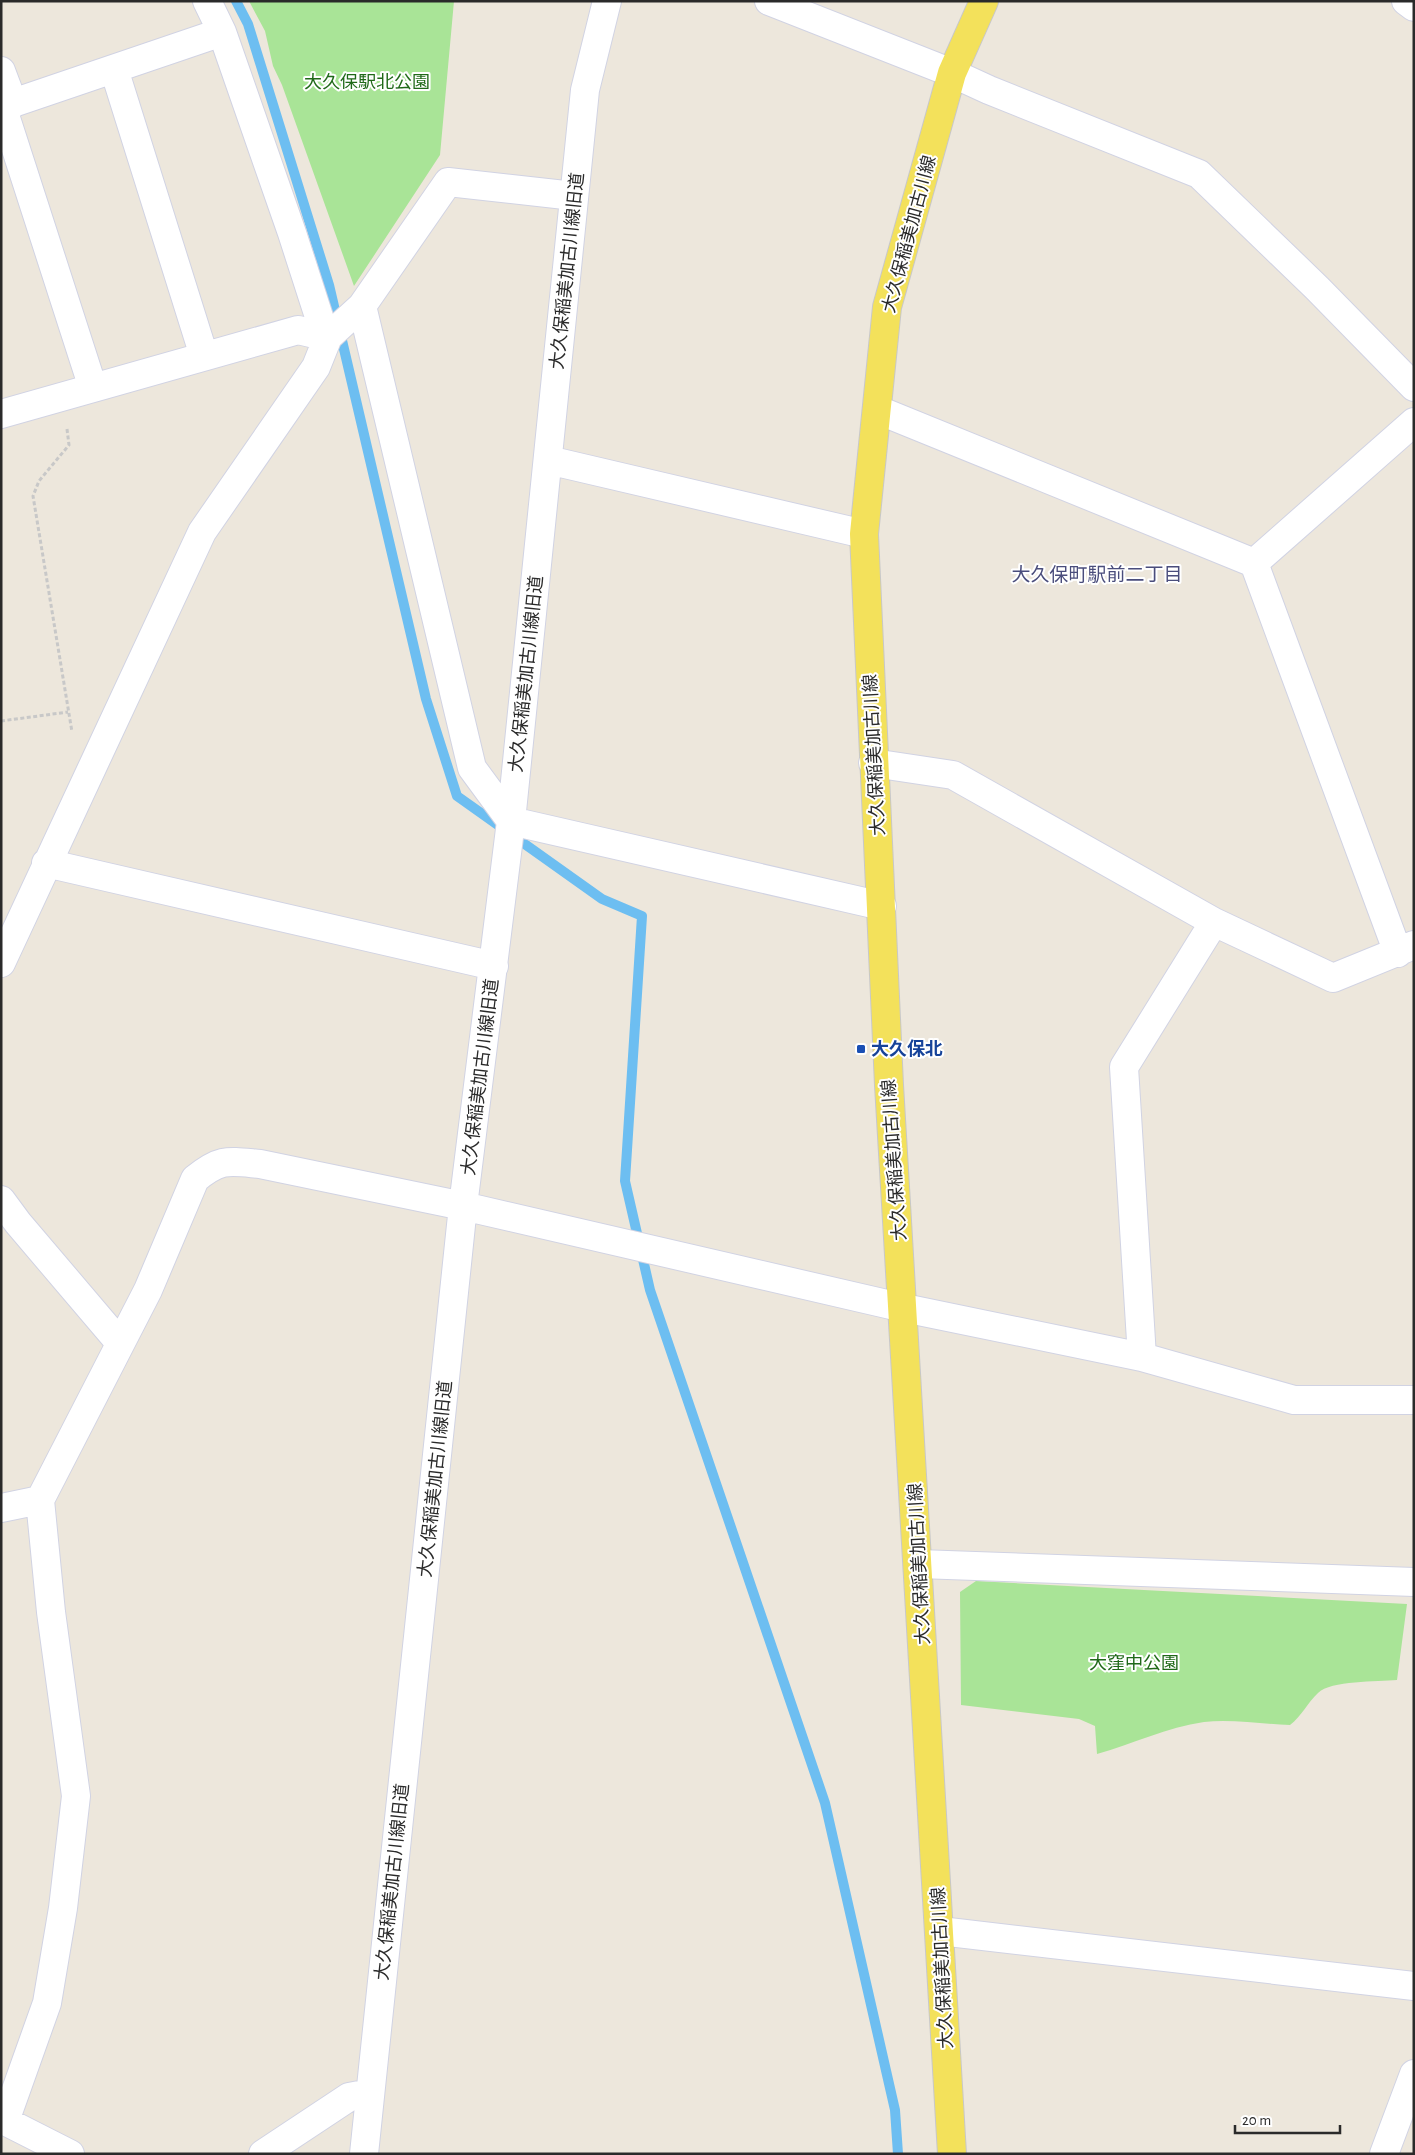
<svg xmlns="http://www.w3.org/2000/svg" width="1415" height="2155" font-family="'Alegreya Sans','Noto Sans JP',sans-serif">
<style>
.green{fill:#a9e497}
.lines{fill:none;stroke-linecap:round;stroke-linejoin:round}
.stream{stroke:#6dbef1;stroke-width:10}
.minor-casing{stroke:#d1d3e3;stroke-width:30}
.major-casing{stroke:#c8c8c8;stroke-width:30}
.path{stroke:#c8c8c8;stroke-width:3;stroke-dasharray:4 2.5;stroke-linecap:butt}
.minor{stroke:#fff;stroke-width:28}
.major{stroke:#f3e15b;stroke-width:28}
.transit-dot{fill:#1a4fb4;stroke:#fff;stroke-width:2}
.labels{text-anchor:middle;stroke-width:4;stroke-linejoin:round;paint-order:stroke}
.park-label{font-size:18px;fill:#206919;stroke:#fff}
.street-label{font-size:18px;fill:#2a2a2a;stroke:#fff}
.transit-label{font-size:18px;font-weight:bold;fill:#164399;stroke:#fff;text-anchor:start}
.neighbourhood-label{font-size:19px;fill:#4a4d7c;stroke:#fff}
</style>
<rect width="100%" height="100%" fill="#ede7dc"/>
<path class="green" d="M249,1h205l-14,154 -86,131 -72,-201 -9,-19 -8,-35z
M976,1581l431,23 -10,76c-20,2 -66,0 -79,13 -11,10 -16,23 -28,32 -28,-1 -59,-6 -86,-3 -37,5 -71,22 -107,32l-2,-28 -16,-7 -118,-14 -1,-113z"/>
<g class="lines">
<path class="stream" d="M236,1l12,23 81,261 97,414 31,97 145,103 40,17 -17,265 25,109 175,513 70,307 3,44"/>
<g class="minor-casing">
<path id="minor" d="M207,1l15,31 70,201 29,90 7,14
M769,1l183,72 37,17 210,84 118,114 97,99
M1406,1l8,6
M114,69l90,287
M1,71l12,32
M362,306l110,462 39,53 371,85
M93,388l-89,-276 9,-9 209,-71
M878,410l376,153 160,-141
M1,414l297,-84 30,7
M548,460l316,74
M1254,563l144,390
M873,763l80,12 261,147 119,56 81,-33
M46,863l448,103
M1,963l201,-431 114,-165 12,-30 34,-31 86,-124 126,14
M1,1200l17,23 102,120
M1142,1357l-18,-290 90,-145
M1,1508l39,-8
M919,1564l495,18
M940,1931l474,55
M70,2154l-65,-33 42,-118 16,-95 13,-112 -25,-184 -11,-112 108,-210 47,-111c26,-21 33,-18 65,-15l203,42 441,102 238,49 152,43h120
M263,2154l86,-57 21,-4
M364,2154l99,-948 48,-385 74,-731 22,-89
M1384,2154l30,-80"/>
</g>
<g class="major-casing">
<path id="major" d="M952,2154l-63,-1069 -25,-551 23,-227 65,-234 32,-72"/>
</g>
<path class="path" d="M67,429l2,16 -30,36 -6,15 39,236
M1,721l67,-9"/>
<use href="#minor" class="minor"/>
<use href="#major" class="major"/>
</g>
<rect class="transit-dot" x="856" y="1044" width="10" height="10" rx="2.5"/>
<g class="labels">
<g class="park-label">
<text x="367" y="88">大久保駅北公園</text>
<text x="1134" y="1669">大窪中公園</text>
</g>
<g class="street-label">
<text transform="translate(909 234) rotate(-75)" y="6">大久保稲美加古川線</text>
<text transform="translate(567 271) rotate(-84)" y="6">大久保稲美加古川線旧道</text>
<text transform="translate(526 674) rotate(-84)" y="6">大久保稲美加古川線旧道</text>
<text transform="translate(874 755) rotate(-93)" y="6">大久保稲美加古川線</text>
<text transform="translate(480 1077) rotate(-83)" y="6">大久保稲美加古川線旧道</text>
<text transform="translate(894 1160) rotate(-94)" y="6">大久保稲美加古川線</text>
<text transform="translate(435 1479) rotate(-84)" y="6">大久保稲美加古川線旧道</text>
<text transform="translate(919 1564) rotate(-93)" y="6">大久保稲美加古川線</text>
<text transform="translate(392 1882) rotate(-84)" y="6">大久保稲美加古川線旧道</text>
<text transform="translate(942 1968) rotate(-93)" y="6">大久保稲美加古川線</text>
</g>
<g class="transit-label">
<text x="871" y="1055">大久保北</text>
</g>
<g class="neighbourhood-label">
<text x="1097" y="581">大久保町駅前二丁目</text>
</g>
</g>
<rect width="1415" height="2155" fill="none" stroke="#2a2a2a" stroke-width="5"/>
<path d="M1235 2125v8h105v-8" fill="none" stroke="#2a2a2a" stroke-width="2.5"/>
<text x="1242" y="2125" font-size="15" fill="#2a2a2a" stroke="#ffffff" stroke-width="4" paint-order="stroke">20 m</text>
</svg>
